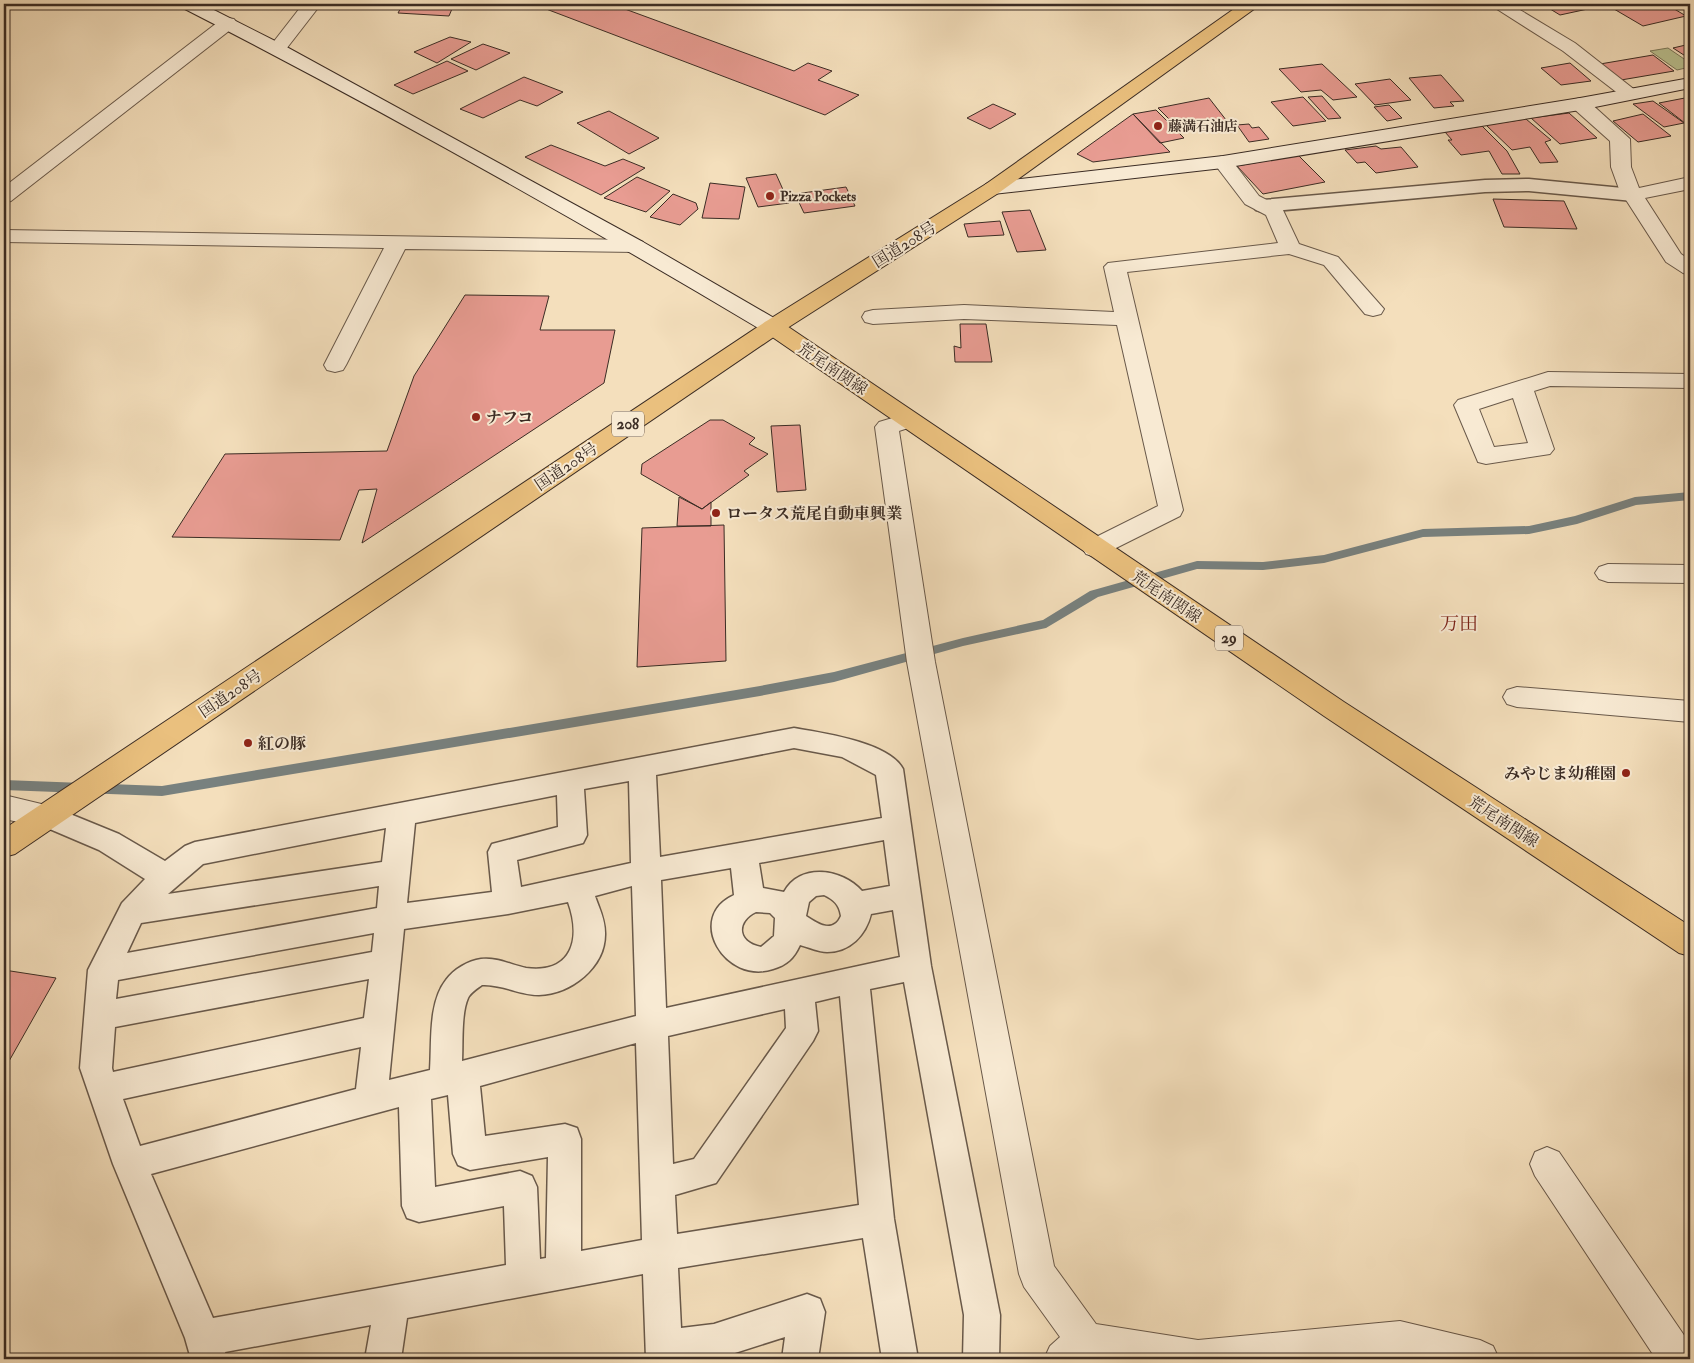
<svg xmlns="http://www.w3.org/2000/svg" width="1694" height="1363" font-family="'IM FELL Double Pica','Noto Serif JP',serif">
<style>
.green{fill:#bbc291;stroke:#7b775a}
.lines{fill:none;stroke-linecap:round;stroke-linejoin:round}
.stream{fill:#78817f;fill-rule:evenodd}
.building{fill:#e89c92;stroke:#3b2c24}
.lane-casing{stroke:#69594a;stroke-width:3}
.street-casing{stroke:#69594a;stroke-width:2}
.secondary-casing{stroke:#3b2c24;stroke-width:2}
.primary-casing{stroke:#3b2c24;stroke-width:2}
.highway-casing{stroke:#3b2c24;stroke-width:2}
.lane{fill:#f8ead3;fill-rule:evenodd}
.street{fill:#f8ead3;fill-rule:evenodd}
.secondary{fill:#f8ead3;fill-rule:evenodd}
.primary{fill:#eac07e;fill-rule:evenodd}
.highway{fill:#eac07e;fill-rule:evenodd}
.poi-dot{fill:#8f2418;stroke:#f8ead3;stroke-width:2}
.labels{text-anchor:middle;stroke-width:4;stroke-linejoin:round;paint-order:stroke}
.far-poi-label{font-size:14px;font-weight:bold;fill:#3b2c24;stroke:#f8ead3;text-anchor:start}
.shield{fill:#f8ead3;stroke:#746558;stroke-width:1}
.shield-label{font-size:15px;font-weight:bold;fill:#3b2c24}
.street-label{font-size:16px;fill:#3b2c24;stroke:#f8ead3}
.poi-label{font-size:16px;font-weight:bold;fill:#3b2c24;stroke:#f8ead3;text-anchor:start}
.quarter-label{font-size:19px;fill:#7a1f14;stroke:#f8ead3}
</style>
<rect width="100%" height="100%" fill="#f4dfbc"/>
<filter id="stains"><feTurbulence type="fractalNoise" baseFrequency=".004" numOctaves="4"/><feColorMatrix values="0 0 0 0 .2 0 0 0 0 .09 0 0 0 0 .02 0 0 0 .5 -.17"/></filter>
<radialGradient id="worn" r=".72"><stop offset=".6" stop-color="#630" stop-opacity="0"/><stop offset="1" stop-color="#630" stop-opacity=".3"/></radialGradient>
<path class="green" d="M1668,48l22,15v4l-13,3 -27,-19z"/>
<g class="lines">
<path class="stream" d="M1690,492v8l-54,5 -59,19 -48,10 -106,3 -99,26 -61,7 -66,-1 -99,28 -52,31 -83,18 -129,36 -74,14 -598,100 -158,-6v-10l158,6 598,-100 74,-14 129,-34 80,-18 47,-29 107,-30 66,1 61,-7 99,-26 106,-3 46,-10 60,-19z"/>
</g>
<path class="building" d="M403,4h51l-5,12 -51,-3z
M533,4h83l-2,1 180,66 14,-8 24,8 -14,9 41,15 -34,20z
M1542,4h50l5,3 -37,8z
M1636,4h30l20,12 -43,10 -29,-17z
M450,37l21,5 -34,21 -23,-11z
M483,44l27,9 -34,17 -25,-11z
M1690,44v15l-17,-11z
M1653,55l21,16 -53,9 -21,-16z
M447,61l21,10 -55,23 -19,-9z
M1570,63l21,18 -30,4 -20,-17z
M1322,64l35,33 -24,3 -12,-10 -20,2 -22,-23z
M1441,75l23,26 -14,1 4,4 -20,2 -25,-30z
M524,77l39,15 -26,14 -17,-6 -37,18 -23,-9z
M1390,79l21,21 -36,5 -20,-21z
M1322,96l19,22 -13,1 -20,-22z
M1303,97l23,24 -33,5 -22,-24z
M1690,97v30l-31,-24z
M1209,98l21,27 -32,4 -6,-7 -17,3 -17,-17z
M1653,101l31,22 -20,4 -31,-23z
M993,104l23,10 -26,15 -23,-11z
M1389,105l13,13 -15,3 -13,-14z
M1156,110l28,28 -24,5 -27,-29z
M609,111l50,27 -30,16 -52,-31z
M1569,113l28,25 -37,6 -29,-26z
M1133,114l37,38 -77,10 -16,-8z
M1643,114l28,22 -33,6 -25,-21z
M1526,119l25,21 -6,2 13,20 -18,1 -10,-16 -18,3 -26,-25z
M1249,124l3,4 7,-1 10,12 -20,3 -12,-17z
M1482,126l25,25 13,23h-18l-13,-23 -28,4 -13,-15h4l-7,-8z
M551,145l54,21 18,-7 22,9 -44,27 -76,-38z
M1376,146l5,3 20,-2 17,20 -42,6 -11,-11 -8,1 -12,-13z
M1298,155l27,27 -62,12 -26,-28z
M776,174l13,29 -31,4 -12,-29z
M637,177l33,14 -24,21 -42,-14z
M710,183l35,4 -6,32 -37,-1z
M846,187l9,19 -51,7 -9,-19z
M673,194l23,9 2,6 -18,16 -30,-8z
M1493,199l71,2 13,28 -73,-2z
M1030,210l16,40 -29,2 -15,-40z
M1000,221l4,14 -36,2 -4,-13z
M465,295l84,1 -9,34h75l-11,53 -242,160 15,-54 -18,1 -19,50 -168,-3 53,-83 162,-3 27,-75z
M960,324h26l6,38h-37l-1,-16 7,2z
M710,420h13l32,18 -6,6 19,10 -24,17 5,4 -47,34 -61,-35 1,-10z
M800,425l6,65 -29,2 -6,-66z
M679,497l23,12 9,-7v24h-34z
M724,525l2,136 -89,6 5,-139z
M4,970l52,8 -52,92z"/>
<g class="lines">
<g class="lane-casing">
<path id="lane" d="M1529,179l104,10 7,2 3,4 -3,4 -7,2 -104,-10 -44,1 -222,20 -7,-2 -3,-4 3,-4 7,-2 222,-20z
M794,728c28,5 95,14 109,41l28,197 69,349 -1,44h-36l1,-44 -60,-333 -34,7 24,230 24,140h-36l-19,-121 -185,30 3,60 33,-4 93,-30 13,5 5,13 -7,47h-36l3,-22 -69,22h-70l-3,-85 -236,44 -6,41h-36l6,-34 -146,27 2,7h-36l-6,-21 -72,-174 -33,-96 8,-98 34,-67 23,-24 -46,-29 -61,-26 -4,-8 4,-8 10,-3 71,29 46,27 20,-15 10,-4zM794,748l48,9 34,18 6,43 -222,39 -4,-82zM629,781l2,82 -110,24 -4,-27 66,-17 4,-8 -3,-46zM557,795l1,32 -66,17 -4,8 4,40 -85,11 8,-80zM386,828l-4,34 -214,32 35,-30zM884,840l6,46 -28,5c-19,-22 -62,-29 -78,1l-21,-4 -4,-25zM731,868l3,27c-49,22 -9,90 39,74 14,-4 21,-11 27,-24 8,2 19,7 27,7 23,0 39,-17 44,-38l22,-4 7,47 -234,51 -5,-128zM379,886l-2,22 -250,45 14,-30zM632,886l4,130 -174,45c1,-16 -1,-48 6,-63 2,-5 10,-10 14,-13 20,-1 37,10 57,10 32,-1 67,-28 66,-62 0,-14 -6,-25 -10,-37zM824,895c10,5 15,9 17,21 -8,18 -23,8 -35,0l3,-14 7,-6zM568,902c13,36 5,72 -42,66 -15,-3 -29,-11 -45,-9 -13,2 -27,10 -35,21 -18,23 -14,62 -16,90l-41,10 15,-151 104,-15zM756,912l14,1 5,5 -1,18 -13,11c-23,-4 -26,-25 -5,-35zM374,933l-2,19 -256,47 2,-19zM369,979l-5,39 -251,54 -1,-4 3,-41zM840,996l19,209 -182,29 -2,-39 41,-12 97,-142 5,-10 -3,-29zM785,1009l1,19 -92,131 -21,5 -5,-128zM636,1043l6,197 -61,11v-112l-4,-11 -12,-4 -80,12 -5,-50zM361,1047l-5,42 -216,57 -17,-47zM448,1095l5,59 5,11 12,5 78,-13 -2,101 -6,1 -3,-72 -5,-11 -12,-5 -85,16 -4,-88zM399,1107l3,99 5,12 12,4 85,-16 2,59 -293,53 -62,-144z"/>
</g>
<g class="street-casing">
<path id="street" d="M303,4h18l-38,49h-12l-3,-4z
M1489,4h21l65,39 65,51 -2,4h-14l-61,-47z
M228,18l6,1 3,4 -3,4 -223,174 -7,2v-16l218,-168z
M1580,98l7,2 43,39 1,28 8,21 51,-11v12l-45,9 36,56 9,6v15l-7,-2 -17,-11 -47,-73 -8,-22 -1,-26 -37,-33 -2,-4 2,-4z
M1223,156l7,2 29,38 23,12 17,36 39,13 46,52 -3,5 -8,2 -8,-2 -41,-49 -35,-11 -162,18 56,238 -3,6 -76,38 -9,3 -9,-3 -4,-6 4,-6 72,-36 -41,-181 -153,-6 -91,5 -8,-2 -3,-5 3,-5 8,-2 91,-5 150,7 -10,-45 4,-4 170,-20 -12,-28 -21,-11 -32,-42 3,-4z
M4,230l632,10 7,2 3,4 -3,4 -7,2 -231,-3 -59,116 -3,5 -8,2 -8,-2 -3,-5 60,-117 -380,-6z
M1548,372l142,2v14l-140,-2 -16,5 20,58 -4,5 -64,10 -8,-2 -24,-57 4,-5zM1513,398l15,45 -34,4 -15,-38z
M909,413l8,2 4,5 -4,5 -18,6 36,231 119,604 42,58 102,16 202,-19 80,19 13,6 6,13h-455l6,-13 10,-9 -36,-50 -5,-13 -112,-612 -32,-235 4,-5z
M1608,564l82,1v18l-82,-1 -9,-3 -4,-6 4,-6z
M1517,687l173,14v21l-173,-15 -10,-3 -4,-7 4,-7z
M4,795l54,13 5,8 -5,8 -10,4 -44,-9z
M1547,1147l12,5 131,192v15h-34l-121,-183 -5,-12 5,-12z"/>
</g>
<g class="secondary-casing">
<path id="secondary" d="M181,4h21l81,41 360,197 138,80 3,5 -3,5 -8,2 -8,-2c-191,-114 -385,-223 -582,-324z
M1690,78v10l-110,22 -357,58 -230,26 -7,-2 -3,-4 3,-4 7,-2 230,-26 357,-58z"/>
</g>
<g class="primary-casing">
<path id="primary" d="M773,320l8,2 563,380 346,224v30l-11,-3 -355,-237 -559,-384 -3,-5 3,-5z"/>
</g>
<g class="highway-casing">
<path id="highway" d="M1241,4h20l-261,188 -219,140 -766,522 -11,3v-28l761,-507 221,-138z"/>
</g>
<use href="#lane" class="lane"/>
<use href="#street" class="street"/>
<use href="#secondary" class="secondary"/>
<use href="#primary" class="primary"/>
<use href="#highway" class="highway"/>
</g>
<g class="poi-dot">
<circle cx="1158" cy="126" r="5"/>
<circle cx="770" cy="196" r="5"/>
<circle cx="476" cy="417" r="5"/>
<circle cx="716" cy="513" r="5"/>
<circle cx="248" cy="743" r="5"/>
<circle cx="1626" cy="773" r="5"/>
</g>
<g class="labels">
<g class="far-poi-label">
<text x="1168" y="131">藤満石油店</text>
<text x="780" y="201">Pizza Pockets</text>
</g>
<g class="shield">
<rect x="612" y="411.5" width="32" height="25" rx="4"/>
<rect x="1215" y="625.5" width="28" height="25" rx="4"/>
</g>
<g class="shield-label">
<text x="628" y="429">208</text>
<text x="1229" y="643">29</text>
</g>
<g class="street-label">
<text transform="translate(904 244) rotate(-32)" y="6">国道208号</text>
<text transform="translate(833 368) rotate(34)" y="6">荒尾南関線</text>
<text transform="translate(566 466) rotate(-34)" y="6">国道208号</text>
<text transform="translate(1167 596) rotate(34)" y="6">荒尾南関線</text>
<text transform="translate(230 693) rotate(-34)" y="6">国道208号</text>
<text transform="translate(1504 821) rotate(33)" y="6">荒尾南関線</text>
</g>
<g class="poi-label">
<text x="486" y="423">ナフコ</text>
<text x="726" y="519">ロータス荒尾自動車興業</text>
<text x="258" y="749">紅の豚</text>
<text x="1616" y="779" text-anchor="end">みやじま幼稚園</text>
</g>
<g class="quarter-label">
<text x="1459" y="630">万田</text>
</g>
</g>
<rect width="1694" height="1363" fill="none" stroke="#f4dfbc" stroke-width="20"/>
<rect x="5" y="5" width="1684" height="1353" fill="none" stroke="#3b2c24" stroke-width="2.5"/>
<rect x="10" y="10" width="1674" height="1343" fill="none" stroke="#3b2c24"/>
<rect width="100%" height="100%" filter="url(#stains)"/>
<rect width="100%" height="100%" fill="url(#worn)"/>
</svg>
